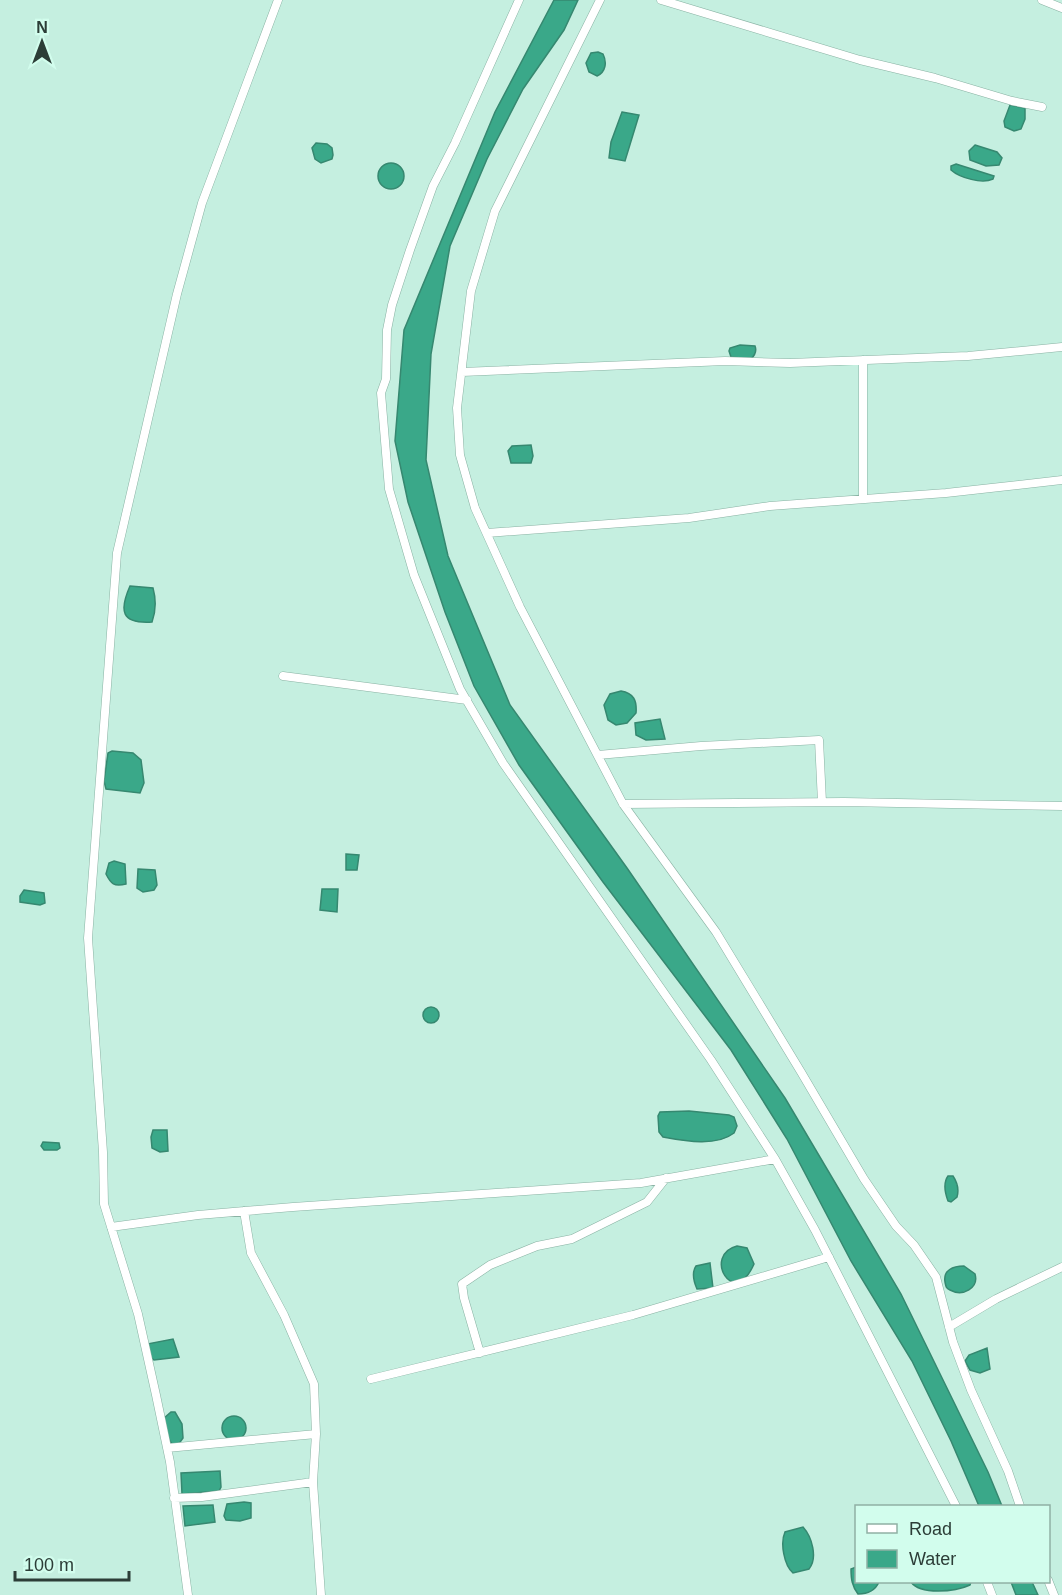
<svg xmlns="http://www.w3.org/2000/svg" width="1062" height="1595" font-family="Arial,sans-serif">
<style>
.water{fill:#3aa889;stroke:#368870;stroke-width:1.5}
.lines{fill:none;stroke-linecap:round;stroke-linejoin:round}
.minor-casing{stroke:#89b2a3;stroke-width:9}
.minor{stroke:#fff;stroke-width:8}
</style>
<rect width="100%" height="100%" fill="#c5efe0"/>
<path class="water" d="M554,0h24l-14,30 -41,59 -36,70 -37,87 -19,108 -5,106 22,96 62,149 117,163 158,230 116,196 87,178 14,34h-23l-28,-65 -39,-80 -61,-100 -64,-122 -56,-89 -128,-168 -84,-117 -45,-79 -29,-74 -37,-110 -13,-61 9,-111 91,-218z
M598,52l5,2c4,8 3,18 -6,22l-8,-4 -3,-9 5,-10z
M1010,105l15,3v11l-4,10 -7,2 -9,-4 -1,-6z
M622,112l17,3 -14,46 -16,-3 2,-16z
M316,143l11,1 5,4 1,7 -1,4 -11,4 -6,-4 -3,-11z
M975,145l22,7 5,6 -3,7 -13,1 -16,-6 -1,-9z
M378 176a13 13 0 1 1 26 0a13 13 0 1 1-26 0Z
M956,164l38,12 -1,3c-11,5 -33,-1 -42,-9v-4z
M740,345l15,1c2,5 0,9 -4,13l-20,-2 -2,-6 1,-3z
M531,445l2,11 -2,7h-20l-3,-12 4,-5z
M130,586l23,2c3,11 3,23 -1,34 -31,2 -33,-11 -22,-36z
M621,691c13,2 16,10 15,22l-9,10 -11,2 -8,-5 -4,-15 6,-11z
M660,719l5,20 -19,1 -10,-5 -1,-12z
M112,751l21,2 8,7 3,23 -4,10 -34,-4 -2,-8 4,-28z
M346,854l13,1 -2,15h-11z
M114,861l11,3 1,20c-12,3 -15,0 -20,-10l3,-11z
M138,869l17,1 2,15 -3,5 -11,2 -6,-4z
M322,889h16l-1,23 -17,-2z
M24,890l20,3 1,10 -5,2 -20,-3v-6z
M423 1015a8 8 0 1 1 16 0a8 8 0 1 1-16 0Z
M689,1111l40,4 5,2 3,9 -3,7c-18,14 -49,8 -71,4l-4,-5 -1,-16 2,-4z
M153,1130h14l1,21 -8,1 -8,-4 -1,-11z
M43,1142l16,1 1,5 -3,2h-13l-3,-4z
M948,1176h5c4,6 6,14 4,21l-6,5 -3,-1c-3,-8 -5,-18 0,-25z
M737,1246l10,2 7,16c-20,46 -52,-9 -17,-18z
M710,1263l3,25 -16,1c-3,-7 -6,-16 -1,-23z
M964,1266l11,8c4,14 -12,23 -25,16 -4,-2 -4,-3 -5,-8 -2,-12 8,-16 19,-16z
M173,1339l6,18 -25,3 -7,-6v-10z
M987,1348l3,21 -10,4 -10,-3 -5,-9 4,-6z
M171,1412h4l7,12 1,14 -5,7 -6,-1 -4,-6 -5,-19z
M222 1428a12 12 0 1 1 24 0a12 12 0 1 1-24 0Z
M220,1471l1,16 -2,4 -37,3 -1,-21z
M244,1502l7,1v15l-11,3 -14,-1 -2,-4 3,-12z
M213,1505l2,17 -30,4 -2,-20z
M803,1527c9,10 15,31 6,42l-16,4c-9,-8 -13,-30 -8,-41z
M856,1567v15h23c-4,9 -11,12 -21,12 -6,-8 -7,-15 -7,-25z
M911,1582h60l-1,3c-15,7 -50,10 -59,-3z
M1011,1582h21l6,13h-22z"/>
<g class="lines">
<g class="minor-casing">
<path id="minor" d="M519,0l-64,143 -22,43 -23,64 -18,55 -5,25 -1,49 -5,14 8,96 25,86 46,114 43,74 208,297 64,99
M600,0l-105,211 -24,80 -14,117 3,47 15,53 45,99 103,197 93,128 85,140 63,107 32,47 18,19 22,32 17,65 18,48 37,81 12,35
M661,0l199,60 75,18 77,23 30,6
M1042,0l20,8
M863,360v139
M462,372l263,-11 65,2 178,-7 94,-9
M487,533l202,-15 81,-12 176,-13 116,-13
M283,676l184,24
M598,755l103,-9 118,-6 3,62
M623,804l221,-2 218,4
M111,1227l87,-12 95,-8 348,-24 134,-24 40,71 141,276
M949,1327l47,-28 66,-32
M480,1353l-16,-55 -2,-14 28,-19 47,-19 35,-7 75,-37 19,-24
M371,1379l262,-64 196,-58
M167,1448l149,-14 -2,-50 -30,-69 -33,-62 -7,-42
M313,1482l3,-48
M174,1498l28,-1 111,-15 8,113
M1048,1580l6,15
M987,1582l5,13
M188,1595l-18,-133 -14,-67 -18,-81 -34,-110 -1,-52 -15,-214 29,-385 60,-259 25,-91 76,-203"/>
</g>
<use href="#minor" class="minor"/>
</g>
<rect x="855" y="1505" width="195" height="78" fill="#d2fded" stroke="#90b0a4" stroke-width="1.5"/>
<rect x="867" y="1524" width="30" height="9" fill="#ffffff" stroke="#90b0a4" stroke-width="1.5"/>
<text x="909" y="1535" font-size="18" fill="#2c3d37">Road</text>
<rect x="867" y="1550" width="30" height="18" fill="#3aa889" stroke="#90b0a4" stroke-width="1.5"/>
<text x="909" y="1565" font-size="18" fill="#2c3d37">Water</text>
<g transform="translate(42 42)" stroke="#d2fded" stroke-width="4.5" paint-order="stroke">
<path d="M0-4.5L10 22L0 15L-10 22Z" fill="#2c3d37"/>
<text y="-9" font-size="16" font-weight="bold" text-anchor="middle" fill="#2c3d37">N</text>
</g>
<path d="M15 1571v9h114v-9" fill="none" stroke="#2c3d37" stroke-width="3"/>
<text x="24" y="1571" font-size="18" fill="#2c3d37" stroke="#d2fded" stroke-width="4.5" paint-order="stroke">100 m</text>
</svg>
